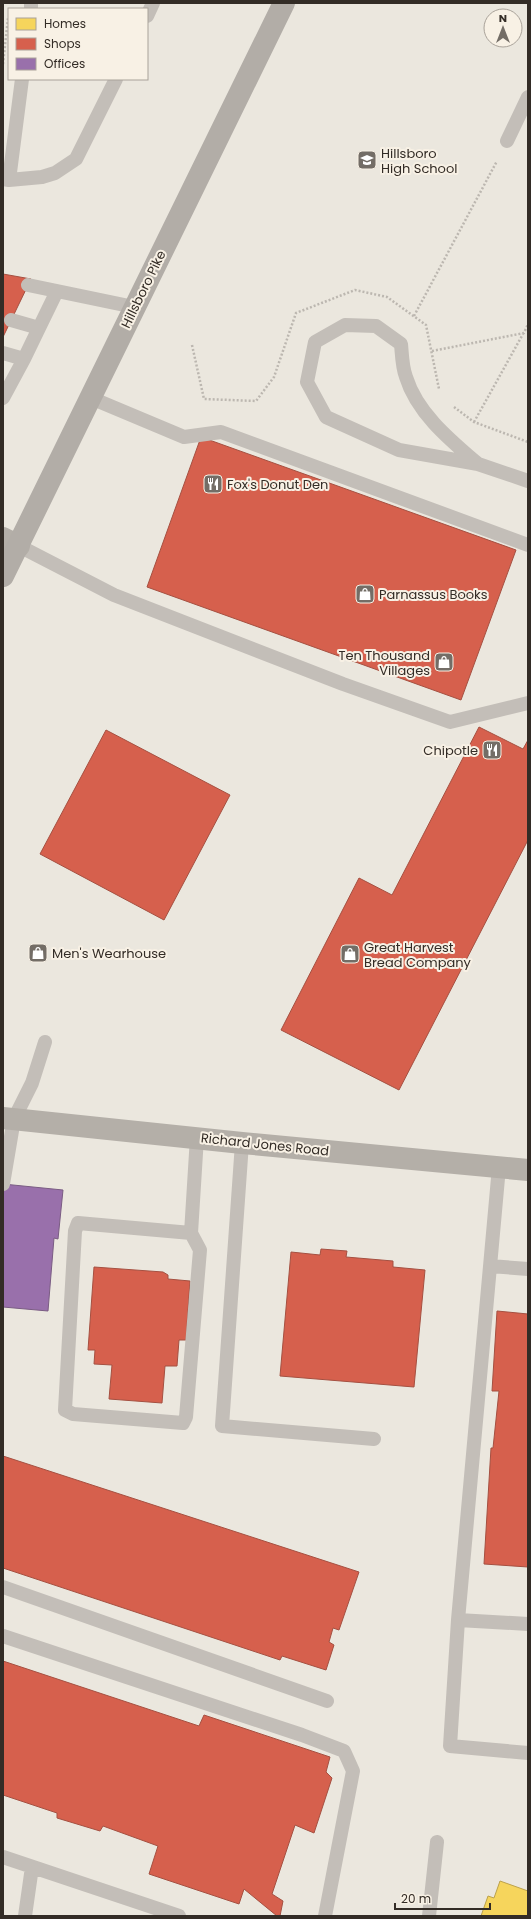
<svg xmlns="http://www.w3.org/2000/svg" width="531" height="1919" font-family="Poppins,sans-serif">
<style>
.homes{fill:#f6d55c;stroke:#bca24c}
.shops{fill:#d6604d;stroke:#a55041}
.offices{fill:#9970ab;stroke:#7a5c83}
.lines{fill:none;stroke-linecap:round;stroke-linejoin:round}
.path{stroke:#bcb7b0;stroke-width:2.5;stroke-dasharray:2 2;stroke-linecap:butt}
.lane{stroke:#c3beb8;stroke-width:14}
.secondary{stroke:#b4afa8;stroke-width:22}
.primary{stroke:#b2ada7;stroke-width:22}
.labels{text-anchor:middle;stroke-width:4;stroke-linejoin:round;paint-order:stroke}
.poi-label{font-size:13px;fill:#332c26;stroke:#f8f1e5;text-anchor:start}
.street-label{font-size:13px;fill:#332c26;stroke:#f8f1e5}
</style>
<rect width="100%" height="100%" fill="#ebe7de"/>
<path class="homes" d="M500,1881l28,10v25h-47l7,-20 6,2z"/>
<path class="shops" d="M3,274l28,5 -28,58z
M201,437l315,113 -55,150 -314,-113z
M479,727l44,22 5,-9v100l-129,250 -118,-60 78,-152 33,17z
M106,730l124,65 -66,125 -124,-66z
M321,1249l26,2 -1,6 47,4v6l32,3 -11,117 -134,-11 11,-124 29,3z
M94,1267l69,5 5,3v4l22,2 -4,59h-7l-2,26h-12l-3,37 -53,-4 3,-34 -18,-1 1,-14h-7z
M497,1311l31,3v253l-44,-3 7,-116h2l6,-57h-7z
M3,1456l356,116 -20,58 -6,-2 -4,14 5,3 -8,25 -44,-14 -2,4 -277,-92z
M3,1661l196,65 5,-11 126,42 -4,15 6,6 -18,55 -19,-8 -23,69 11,7 -3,15h-3l-33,-27 -5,15 -90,-30 9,-28 -55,-20 -3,5 -43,-13v-5l-54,-18z"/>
<path class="offices" d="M3,1184l60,6 -5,49 -4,-1 -6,73 -45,-4z"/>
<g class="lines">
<path class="path" d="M3,64l5,-46
M414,316l83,-155
M192,345l12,54 52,2 18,-24 22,-64 59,-23 32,7 39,28 13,64
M432,351l92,-18 4,-9
M454,407l20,15 54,20
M474,422l49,-88"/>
<path class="lane" d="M31,9v-6
M147,16l6,-13
M507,141l21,-44
M3,179l6,1 13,-101
M9,180l33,-3 13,-4 21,-14 40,-80
M28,285l106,22
M11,320l28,8 18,-37
M3,353l21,6 15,-31
M3,398l21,-39
M91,398l93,39 37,-5 307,113
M478,464c-28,-24 -61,-51 -72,-87 -4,-10 -4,-23 -5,-33l-25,-18 -31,-1 -30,17 -8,40 19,35 73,33 79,14 50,17
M19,546l95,49 229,89 107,38 78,-19
M242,1143l-20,283 152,13
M499,1167l-41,453 -8,126 78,7
M3,1184l11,-65 18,-36 13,-41
M191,1233l9,17 -14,167 -3,6 -110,-9 -8,-4 10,-179 3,-8 113,10 6,-96
M490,1266l38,3
M3,1587l324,114
M458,1620l70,4
M3,1636l299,99 42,16 9,20 -28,145
M3,1857l176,59
M25,1916l7,-49
M429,1916l8,-74"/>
<path class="secondary" d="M3,538l16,8
M3,1118l239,25 286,27"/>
<path class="primary" d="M3,576l281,-573"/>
</g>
<defs>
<g id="school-square" transform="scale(1)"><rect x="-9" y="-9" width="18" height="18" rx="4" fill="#736d66" stroke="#f8f1e5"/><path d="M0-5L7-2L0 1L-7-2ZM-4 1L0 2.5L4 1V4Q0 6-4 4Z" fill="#fff"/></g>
<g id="restaurant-square" transform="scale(1)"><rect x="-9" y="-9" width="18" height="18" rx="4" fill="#736d66" stroke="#f8f1e5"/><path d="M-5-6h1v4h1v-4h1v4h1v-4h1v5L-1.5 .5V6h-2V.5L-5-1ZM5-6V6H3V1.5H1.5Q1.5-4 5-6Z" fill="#fff"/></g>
<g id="shop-square" transform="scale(1)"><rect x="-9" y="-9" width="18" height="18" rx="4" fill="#736d66" stroke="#f8f1e5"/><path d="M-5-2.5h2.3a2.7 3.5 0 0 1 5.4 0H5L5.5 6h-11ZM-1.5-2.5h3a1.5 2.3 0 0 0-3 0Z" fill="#fff"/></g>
</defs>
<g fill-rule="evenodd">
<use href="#school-square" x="367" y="160"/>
<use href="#restaurant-square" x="213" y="484"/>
<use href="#shop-square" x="365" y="594"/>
<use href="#shop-square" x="444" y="662"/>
<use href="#restaurant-square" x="492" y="750"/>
<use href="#shop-square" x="38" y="953"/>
<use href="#shop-square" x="350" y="954"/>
</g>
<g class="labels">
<g class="poi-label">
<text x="381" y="158">Hillsboro<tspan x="381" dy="15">High School</tspan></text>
<text x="227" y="489">Fox's Donut Den</text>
<text x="379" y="599">Parnassus Books</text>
<text x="430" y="660" text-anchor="end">Ten Thousand<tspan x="430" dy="15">Villages</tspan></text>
<text x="478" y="755" text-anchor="end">Chipotle</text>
<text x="364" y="952">Great Harvest<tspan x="364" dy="15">Bread Company</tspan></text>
<text x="52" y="958">Men's Wearhouse</text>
</g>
<g class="street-label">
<text transform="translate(143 289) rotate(-64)" y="5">Hillsboro Pike</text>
<text transform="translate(265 1144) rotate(6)" y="5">Richard Jones Road</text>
</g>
</g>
<rect width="531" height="1919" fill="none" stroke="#332c26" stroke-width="8"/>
<rect x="8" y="8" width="140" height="72" fill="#f8f1e5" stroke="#a9a299"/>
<rect x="16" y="18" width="20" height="12" fill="#f6d55c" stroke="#a9a299"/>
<text x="44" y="28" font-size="12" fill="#332c26">Homes</text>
<rect x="16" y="38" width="20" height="12" fill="#d6604d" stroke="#a9a299"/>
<text x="44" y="48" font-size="12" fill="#332c26">Shops</text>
<rect x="16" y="58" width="20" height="12" fill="#9970ab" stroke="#a9a299"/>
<text x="44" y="68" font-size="12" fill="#332c26">Offices</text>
<g transform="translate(503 28)"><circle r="19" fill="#f8f1e5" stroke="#a9a299"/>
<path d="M0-3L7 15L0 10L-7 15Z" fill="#736d66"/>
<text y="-6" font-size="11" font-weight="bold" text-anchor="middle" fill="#332c26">N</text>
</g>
<path d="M395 1903v6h95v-6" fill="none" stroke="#332c26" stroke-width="2"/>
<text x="401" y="1903" font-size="12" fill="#332c26" stroke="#f8f1e5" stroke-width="3" paint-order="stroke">20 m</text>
</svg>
